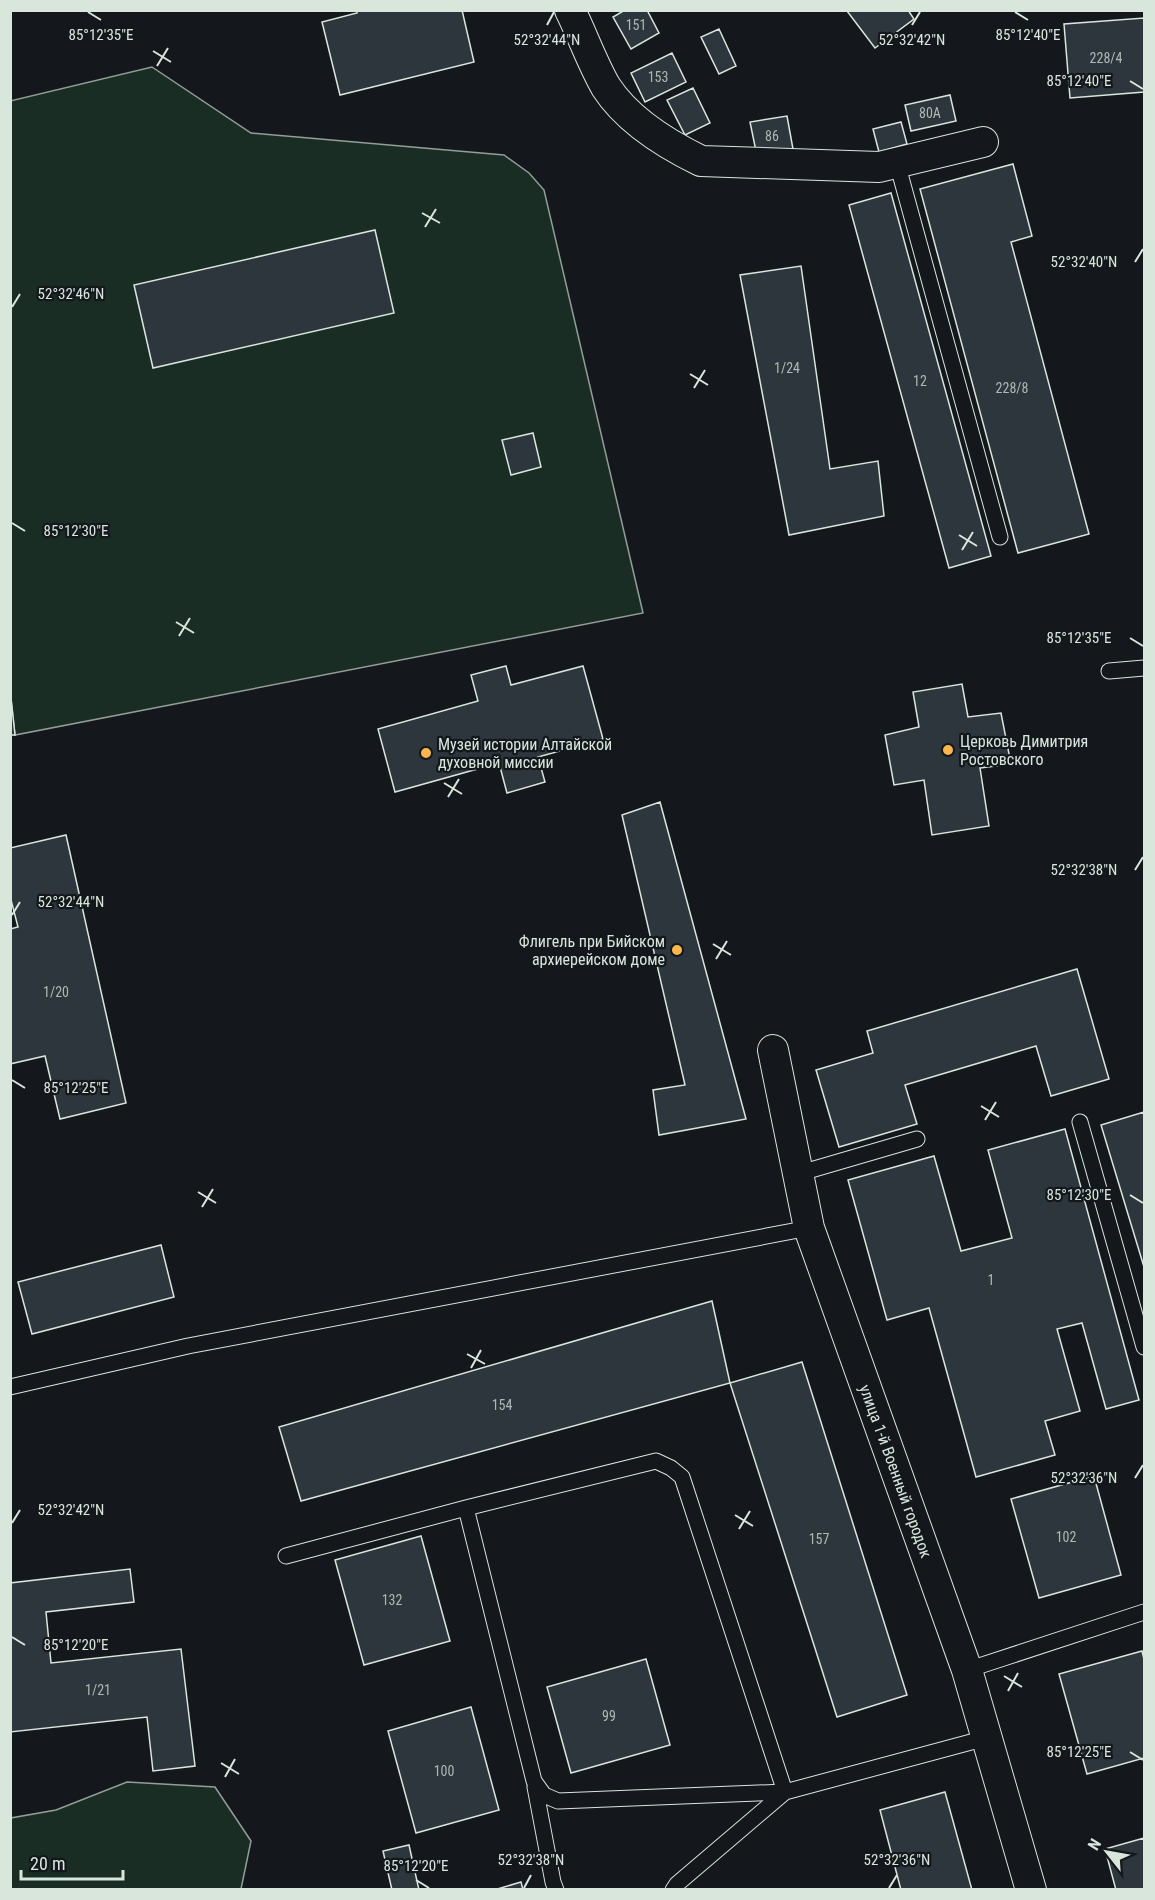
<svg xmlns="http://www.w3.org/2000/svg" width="1155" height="1900" font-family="'Roboto Condensed',sans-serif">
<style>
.green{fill:#1a2d24;stroke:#939e99;stroke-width:1.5}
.building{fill:#2c363c;stroke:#d8e6dc;stroke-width:1.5}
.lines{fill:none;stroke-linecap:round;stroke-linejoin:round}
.service-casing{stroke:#d8e6dc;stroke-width:17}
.minor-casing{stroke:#d8e6dc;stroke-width:32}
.service{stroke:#14181c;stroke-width:15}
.minor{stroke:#14181c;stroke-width:30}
.ticks{fill:none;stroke:#d8e6dc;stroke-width:2}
.poi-dot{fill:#ffb74d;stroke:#14181c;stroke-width:2}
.labels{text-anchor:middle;stroke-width:4.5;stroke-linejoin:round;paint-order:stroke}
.number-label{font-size:14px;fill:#adbab4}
.poi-label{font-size:16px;fill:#d8e6dc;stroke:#14181c;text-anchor:start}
.street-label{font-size:16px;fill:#d8e6dc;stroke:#14181c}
.ticks-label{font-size:15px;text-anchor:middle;fill:#d8e6dc;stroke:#14181c;stroke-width:4.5;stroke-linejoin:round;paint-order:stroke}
</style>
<rect width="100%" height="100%" fill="#14181c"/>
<path class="green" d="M152,67l99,66 253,22 25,18 15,17 99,423 -628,122 -5,-46v-588z
M127,1782l88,5 36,54 -10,48h-230v-71l45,-8z"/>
<path class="building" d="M357,10h105l12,52 -134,33 -18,-73 35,-9z
M625,10h22l12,23 -28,16 -18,-32z
M908,10l6,9 -39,29 -28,-37z
M1144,18v74l-74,6 -6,-74z
M719,29l17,37 -17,8 -18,-37z
M672,53l14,29 -41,20 -14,-29z
M693,88l17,35 -25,12 -18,-35z
M950,95l6,26 -45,10 -6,-26z
M787,116l6,33 -36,7 -7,-34z
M901,122l6,22 -28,8 -6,-23z
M1013,164l19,72 -21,6 78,292 -71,19 -98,-364z
M891,193l100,363 -42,12 -100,-363z
M375,230l19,83 -241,55 -19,-83z
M801,266l29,203 48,-8 6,55 -95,19 -49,-260z
M533,433l8,34 -30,8 -9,-35z
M506,666l5,19 72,-19 20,73 -65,18 7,25 -38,11 -8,-30 -104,29 -17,-63 100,-28 -7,-26z
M962,684l6,33 33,-4 10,51 -31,4 9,58 -57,9 -8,-55 -30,5 -9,-50 34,-8 -6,-35z
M10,689l5,46h-5z
M660,802l86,317 -87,16 -6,-45 32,-5 -63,-270z
M66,835l60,268 -66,16 -15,-63 -35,8v-135l8,-2 -8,-31v-48z
M1077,969l32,110 -58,17 -15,-50 -131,39 12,39 -78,23 -23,-77 57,-17 -6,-22z
M1144,1112v155l-43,-142z
M1065,1129l74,271 -33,9 -24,-86 -25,6 23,82 -35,10 10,34 -79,22 -47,-169 -42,12 -39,-140 86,-24 27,95 51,-13 -24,-88z
M161,1245l13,52 -142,37 -14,-52z
M712,1301l18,82 -429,118 -22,-74z
M802,1362l105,333 -70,22 -107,-334z
M1094,1476l27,99 -82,23 -28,-99z
M421,1536l29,105 -86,24 -29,-105z
M130,1569l4,33 -88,10 5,51 130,-14 14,117 -42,5 -6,-54 -137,15v-149z
M1142,1651l2,8v99l-57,16 -28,-100z
M646,1659l24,86 -99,28 -24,-86z
M471,1707l28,103 -83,23 -28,-102z
M945,1792l27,98h-71l-21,-80z
M1144,1838v52h-28l-11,-41z
M409,1845l10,45h-27l-9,-39z
M521,1882l2,8h-29z"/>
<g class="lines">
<g class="service-casing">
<path id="service" d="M897,163l103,374
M1109,671l35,-3
M1080,1122l64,225
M797,1174l120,-35
M10,1387l178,-41 621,-118
M466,1508l68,273 10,14 14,6 227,-9
M286,1556l180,-48 190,-47 15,7 11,9 103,315 201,-54
M967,1670l177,-58
M535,1787l18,95 3,8
M673,1890l4,-6 108,-92"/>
</g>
<g class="minor-casing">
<path id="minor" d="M570,10c12,24 23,55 36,77 22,34 60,57 95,74l178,6 104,-25
M773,1050l36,178 158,442 64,220"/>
</g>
<use href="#service" class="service"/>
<use href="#minor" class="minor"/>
</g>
<path class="ticks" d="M88,12l13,8M1015,12l13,8M547,25l7,-13M912,25l8,-13M153,51l18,11M157,66l11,-18M1130,81l13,8M422,213l18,10M425,227l11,-18M1135,262l8,-13M12,307l8,-13M690,374l18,11M694,388l11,-18M12,523l13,8M959,535l18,11M962,550l11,-18M176,622l18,11M179,636l11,-18M1130,638l13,8M444,783l18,11M448,797l11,-18M1135,870l8,-13M12,915l8,-13M713,944l18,11M716,959l11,-18M12,1080l13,8M981,1106l18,11M985,1120l11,-18M198,1192l18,11M1130,1195l13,8M202,1207l11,-18M467,1354l18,10M471,1368l10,-18M1135,1478l8,-13M735,1515l18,11M12,1523l8,-13M739,1529l11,-18M12,1637l13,8M1004,1676l18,11M1008,1691l10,-18M1130,1752l13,8M221,1763l18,11M225,1777l10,-18M416,1880l13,8M524,1888l7,-13M889,1888l8,-13"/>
<g class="poi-dot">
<circle cx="948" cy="750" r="6"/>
<circle cx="426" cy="753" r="6"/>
<circle cx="677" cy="950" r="6"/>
</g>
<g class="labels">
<g class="number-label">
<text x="636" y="30">151</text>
<text x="1106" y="63">228/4</text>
<text x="658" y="82">153</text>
<text x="930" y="118">80А</text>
<text x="772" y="141">86</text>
<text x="787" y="373">1/24</text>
<text x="920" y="386">12</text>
<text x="1012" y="393">228/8</text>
<text x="56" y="997">1/20</text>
<text x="991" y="1285">1</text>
<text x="502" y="1410">154</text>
<text x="1066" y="1542">102</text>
<text x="819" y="1544">157</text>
<text x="392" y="1605">132</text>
<text x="98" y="1695">1/21</text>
<text x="609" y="1721">99</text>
<text x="444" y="1776">100</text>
</g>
<g class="poi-label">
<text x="960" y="747">Церковь Димитрия<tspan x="960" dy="18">Ростовского</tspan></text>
<text x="438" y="750">Музей истории Алтайской<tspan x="438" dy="18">духовной миссии</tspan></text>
<text x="665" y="947" text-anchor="end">Флигель при Бийском<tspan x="665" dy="18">архиерейском доме</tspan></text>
</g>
<g class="street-label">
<text transform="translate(896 1471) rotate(70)" y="6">улица 1-й Военный городок</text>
</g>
</g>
<g class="ticks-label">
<text x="101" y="40">85°12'35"E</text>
<text x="1028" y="40">85°12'40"E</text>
<text x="547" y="45">52°32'44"N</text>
<text x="912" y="45">52°32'42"N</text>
<text x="1079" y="86">85°12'40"E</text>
<text x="1084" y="267">52°32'40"N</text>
<text x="71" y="299">52°32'46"N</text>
<text x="76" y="536">85°12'30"E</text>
<text x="1079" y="643">85°12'35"E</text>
<text x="1084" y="875">52°32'38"N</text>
<text x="71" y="907">52°32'44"N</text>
<text x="76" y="1093">85°12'25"E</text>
<text x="1079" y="1200">85°12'30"E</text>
<text x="1084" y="1483">52°32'36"N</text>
<text x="71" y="1515">52°32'42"N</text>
<text x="76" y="1650">85°12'20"E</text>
<text x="1079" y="1757">85°12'25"E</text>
<text x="531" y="1865">52°32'38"N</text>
<text x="897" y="1865">52°32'36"N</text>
<text x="416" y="1871">85°12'20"E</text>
</g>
<rect width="1155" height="1900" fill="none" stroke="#d8e6dc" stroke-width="24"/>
<g transform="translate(1107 1852) rotate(301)" stroke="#14181c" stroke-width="4.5" paint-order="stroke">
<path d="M0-4.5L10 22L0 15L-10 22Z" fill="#d8e6dc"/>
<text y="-9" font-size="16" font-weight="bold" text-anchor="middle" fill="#d8e6dc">N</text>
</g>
<path d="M21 1870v9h102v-9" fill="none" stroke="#d8e6dc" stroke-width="3"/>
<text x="30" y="1870" font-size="18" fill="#d8e6dc" stroke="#14181c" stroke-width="4.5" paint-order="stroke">20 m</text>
</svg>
